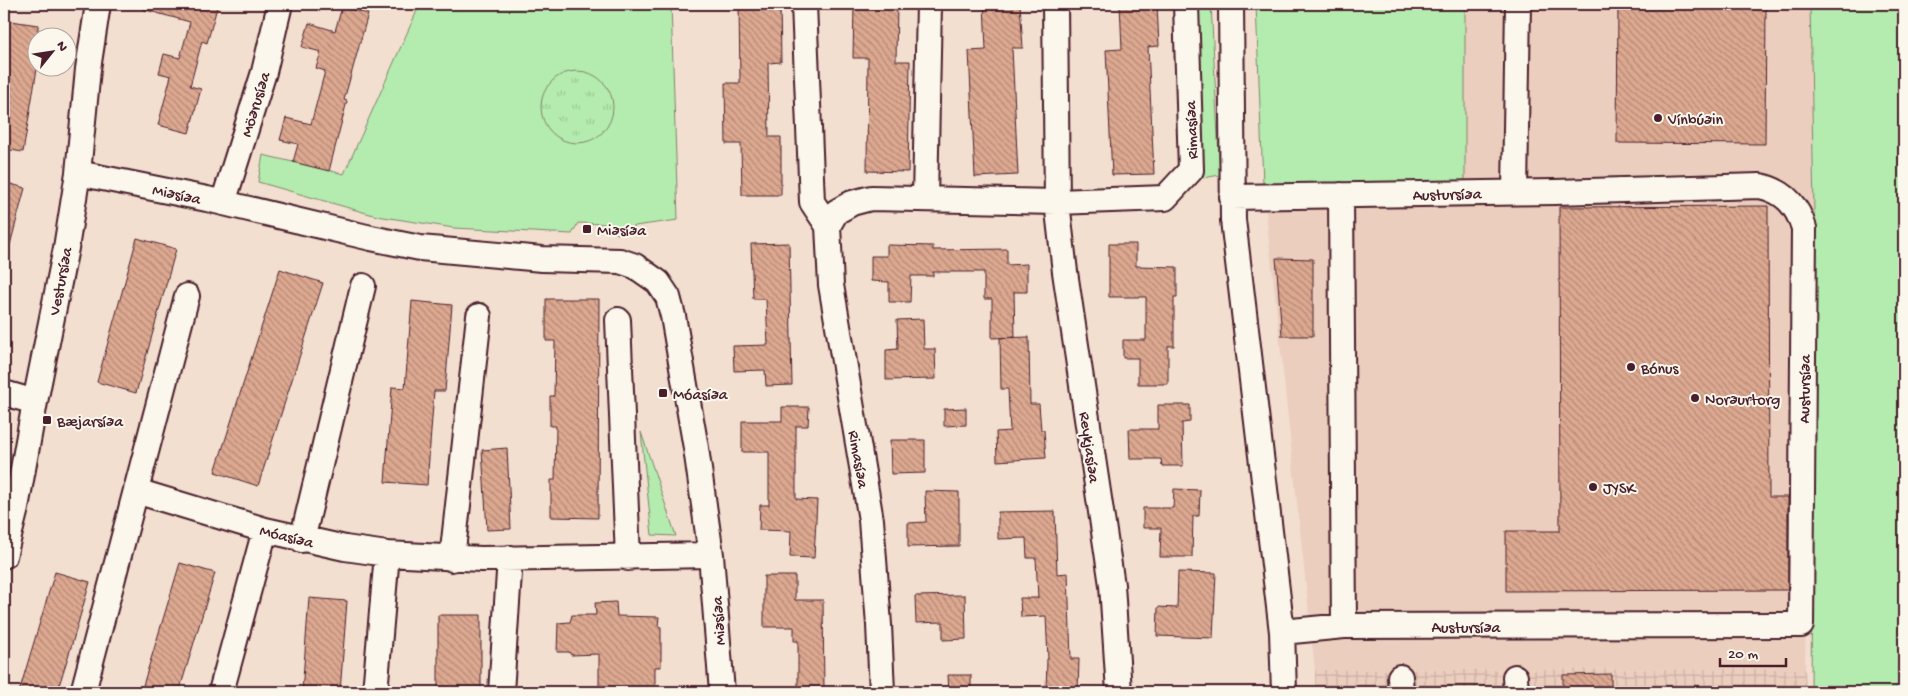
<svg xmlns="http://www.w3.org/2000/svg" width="1908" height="696" font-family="'Gochi Hand',sans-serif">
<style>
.built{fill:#ebcebd}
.industrial{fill:url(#industrial-grid)}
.green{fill:#b4ebae;stroke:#7f856c}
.park{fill:url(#park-tufts);stroke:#7f856c}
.building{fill:url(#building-back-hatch);stroke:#4a1f2b}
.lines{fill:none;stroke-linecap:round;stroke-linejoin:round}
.minor-casing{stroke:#4a1f2b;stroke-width:28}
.minor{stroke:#fbf7ec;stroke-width:24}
.poi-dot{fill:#4a1f2b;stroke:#fbf7ec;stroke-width:2}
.labels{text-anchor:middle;stroke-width:4;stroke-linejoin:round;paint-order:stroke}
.street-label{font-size:16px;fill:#4a1f2b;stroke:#fbf7ec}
.poi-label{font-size:16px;fill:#4a1f2b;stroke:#fbf7ec;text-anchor:start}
</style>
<defs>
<pattern id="industrial-grid" width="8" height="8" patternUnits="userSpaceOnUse" patternTransform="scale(1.25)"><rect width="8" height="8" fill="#ebcebd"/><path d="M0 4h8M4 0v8" fill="none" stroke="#cbb0a3"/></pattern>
<pattern id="park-tufts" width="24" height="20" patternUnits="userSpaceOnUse" patternTransform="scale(1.25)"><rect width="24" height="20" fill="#b4ebae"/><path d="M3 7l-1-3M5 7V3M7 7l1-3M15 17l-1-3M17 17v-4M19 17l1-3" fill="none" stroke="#9cc996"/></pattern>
<pattern id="building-back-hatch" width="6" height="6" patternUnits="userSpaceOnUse" patternTransform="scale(1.25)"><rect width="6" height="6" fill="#dca890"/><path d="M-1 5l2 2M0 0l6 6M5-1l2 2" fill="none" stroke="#b48876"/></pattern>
</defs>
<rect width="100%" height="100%" fill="#f2dfd0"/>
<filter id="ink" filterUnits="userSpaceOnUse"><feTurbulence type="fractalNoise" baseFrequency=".02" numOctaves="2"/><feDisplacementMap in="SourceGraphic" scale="10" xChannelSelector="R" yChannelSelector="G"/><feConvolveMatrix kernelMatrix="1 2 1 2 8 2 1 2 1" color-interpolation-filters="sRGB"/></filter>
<g filter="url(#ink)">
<path class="built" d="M1465,4h345l4,208 -9,457 -490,1 -52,-486 202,-2z"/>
<path class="industrial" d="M1805,669l1,23h-491v-22z"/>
<path class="green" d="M420,4h251l7,216 -43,6 -18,8 -10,-10 -29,-1 -6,11 -118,-6 -77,-12 -119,-34 5,-27 81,19z
M1195,4h16l9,171 -17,3z
M1256,4h209v178l-202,2z
M1810,4h90l2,8 2,680h-93l3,-480z
M641,432l35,104 -24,-1z"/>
<path class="park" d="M541 107a36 36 0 1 1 72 0a36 36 0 1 1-72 0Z"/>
<path class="building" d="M143,4h75l-11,39 -5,-2 -12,45 11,3 -12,44 -31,-8 13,-49 -12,-3 5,-19 16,4 10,-36 -48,-13z
M739,4h41l1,58 -13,1 1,74h12v58h-39l-1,-51h-15l-1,-61h15z
M854,4h43l-1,57h14l-2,111 -41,-1 1,-113h-15z
M984,4h36l3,44h-11l6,127 -43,2 -6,-126 17,-1z
M1120,4h37l2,42 -11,1 6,127 -42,1 -6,-125 16,-1z
M1618,4h148l-1,140 -148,-1z
M342,7l26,7 -24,86 3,1 -18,70 -36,-9 5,-18 -18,-4 6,-22 25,6 14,-53 -9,-3 5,-16 -19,-5 7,-24 26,8z
M4,20l34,5v38l-15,89 -19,-3z
M4,182l21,6 -15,57h-6z
M1768,206l1,291h19v93l-282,1v-60h54l-1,-324z
M137,238l39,11 -40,144 -39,-11z
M789,243l3,142 -26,1 -1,-16 -31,1 -1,-25 35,-1 -2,-46h-13l-2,-55z
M1109,244h27v22l41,1v30h-3v49h-6v38h-30v-26h-15v-18h23v-43h-37z
M887,245l46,1v4l74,-1v16l20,-1v28h-13l1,45 -23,1v-39h-8v-27h-51v4h-22l-1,26h-21v-20l-18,-1v-25h16z
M1276,258l37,1v77h-31z
M280,269l43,14 -65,203 -43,-14z
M546,299h53l-1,219 -47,-1v-37h4l1,-54h-6v-30h4l1,-55h-9z
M412,301l40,4 -7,86h-11l-7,94 -42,-3 7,-95 13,1z
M923,319l1,30h11l1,30 -50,1v-30l12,-1 -1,-29z
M1029,337l1,67h9l2,26h3l2,28 -49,3 -1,-29 14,-1 -2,-42h-7l-1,-51z
M1158,405h32v17l-8,1 1,43h-21l-1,-7h-31l-1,-30h29z
M782,407h27l-1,19h-12v73l21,1 -3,58 -24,-1 1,-26 -32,-1 1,-25h9v-53h-27v-31h40z
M966,408v17l-22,1v-17z
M890,440h35v33l-34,1z
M507,448l4,81 -24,1 -5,-80z
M1174,489l26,1 -1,26h-6l-1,41h-32l1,-29h-18v-20h30z
M925,491l34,1v54l-51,1v-24l18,-1z
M1055,511l2,63 11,-1 3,86h8l-1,33h-32l1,-33h1l-2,-43 -25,1 -1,-19h18l-2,-40h-9l-1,-20 -28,1v-27z
M180,563l35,10 -36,119h-38z
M55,572l35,10 -18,62 -15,48h-38z
M1178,572l38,1 -3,65 -56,-2 1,-29 19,1z
M764,576h31v24h28l1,92h-26v-51h-4v-14h-30z
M965,595l1,44 -23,1v-18l-27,1 -1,-27z
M309,598l38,3 -7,91h-38z
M616,602l1,14 42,1 -1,9 3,1v40h-6v25h-56v-38l-28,1 -2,-3h-12l1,-29 12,-1 2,-7h24l-1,-12z
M438,615h43v77h-43z
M1611,674v18h-48v-17z
M948,675h23v17h-22z"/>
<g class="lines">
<g class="minor-casing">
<path id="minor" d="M804,4l8,198 16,24
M1055,4l2,198 8,70 47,313 7,107
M1231,4l2,216 49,412 2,60
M78,173l129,26 164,39 49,10 122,11 78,2 15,5 23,16 10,15 5,19 23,132 15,107 11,137
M1515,192l3,-188
M1341,195l3,431
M1232,197l323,-5 205,-6c24,5 37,19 44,42l-3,397 -457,1 -62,6
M925,199l4,-195
M223,203l41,-131 16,-68
M618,320l10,238
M4,393l31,9
M136,491l129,39 80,18 42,6 94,5 230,-4
M302,540l61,-254
M4,556l12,-48 19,-106 31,-154 12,-75 10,-104 10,-65
M452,559l27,-243
M1400,677l1,15
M1515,677l1,15
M83,692l104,-396
M221,692l44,-162
M375,692l12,-138
M501,692l9,-134
M882,692l-3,-67 -8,-105 -40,-235 -3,-59 8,-14 16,-9 19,-5 186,4 108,-4 26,-28 -5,-166"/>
</g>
<use href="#minor" class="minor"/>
</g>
</g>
<g class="poi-dot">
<circle cx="1658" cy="118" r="5"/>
<rect x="582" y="224" width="10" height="10" rx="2.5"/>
<circle cx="1631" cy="367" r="5"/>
<rect x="658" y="388" width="10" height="10" rx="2.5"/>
<circle cx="1695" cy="398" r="5"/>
<rect x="42" y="415" width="10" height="10" rx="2.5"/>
<circle cx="1593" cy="487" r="5"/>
</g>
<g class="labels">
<g class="street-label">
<text transform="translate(254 104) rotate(-73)" y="6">Möðrusíða</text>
<text transform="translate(1190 130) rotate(-92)" y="6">Rimasíða</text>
<text transform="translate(177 193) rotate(12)" y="6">Miðsíða</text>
<text transform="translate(1447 193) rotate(-1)" y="6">Austursíða</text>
<text transform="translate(59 281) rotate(-79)" y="6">Vestursíða</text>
<text transform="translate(1803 389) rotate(-89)" y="6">Austursíða</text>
<text transform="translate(1091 447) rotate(82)" y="6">Reykjasíða</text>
<text transform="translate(860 459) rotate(80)" y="6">Rimasíða</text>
<text transform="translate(287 535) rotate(14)" y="6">Móasíða</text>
<text transform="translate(717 621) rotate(-94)" y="6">Miðsíða</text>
<text x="1466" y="632">Austursíða</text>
</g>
<g class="poi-label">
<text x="1668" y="124">Vínbúðin</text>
<text x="597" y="235">Miðsíða</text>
<text x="1641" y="373">Bónus</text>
<text x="673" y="399">Móasíða</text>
<text x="1705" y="404">Norðurtorg</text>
<text x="57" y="426">Bæjarsíða</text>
<text x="1603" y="493">JYSK</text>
</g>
</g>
<rect width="1908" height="696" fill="none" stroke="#fbf7ec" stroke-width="20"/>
<rect x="10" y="10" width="1888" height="676" fill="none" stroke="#4a1f2b" stroke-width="2" filter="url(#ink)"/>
<g transform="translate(52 52) rotate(60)"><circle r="24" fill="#fbf7ec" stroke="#b4a19f"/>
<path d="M0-4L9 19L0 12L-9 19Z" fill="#4a1f2b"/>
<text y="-8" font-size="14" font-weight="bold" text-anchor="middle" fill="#4a1f2b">N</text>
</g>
<path d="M1720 658v8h66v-8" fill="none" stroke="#4a1f2b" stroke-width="2.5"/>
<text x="1728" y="658" font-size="15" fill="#4a1f2b" stroke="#fbf7ec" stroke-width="4" paint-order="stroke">20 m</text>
</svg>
